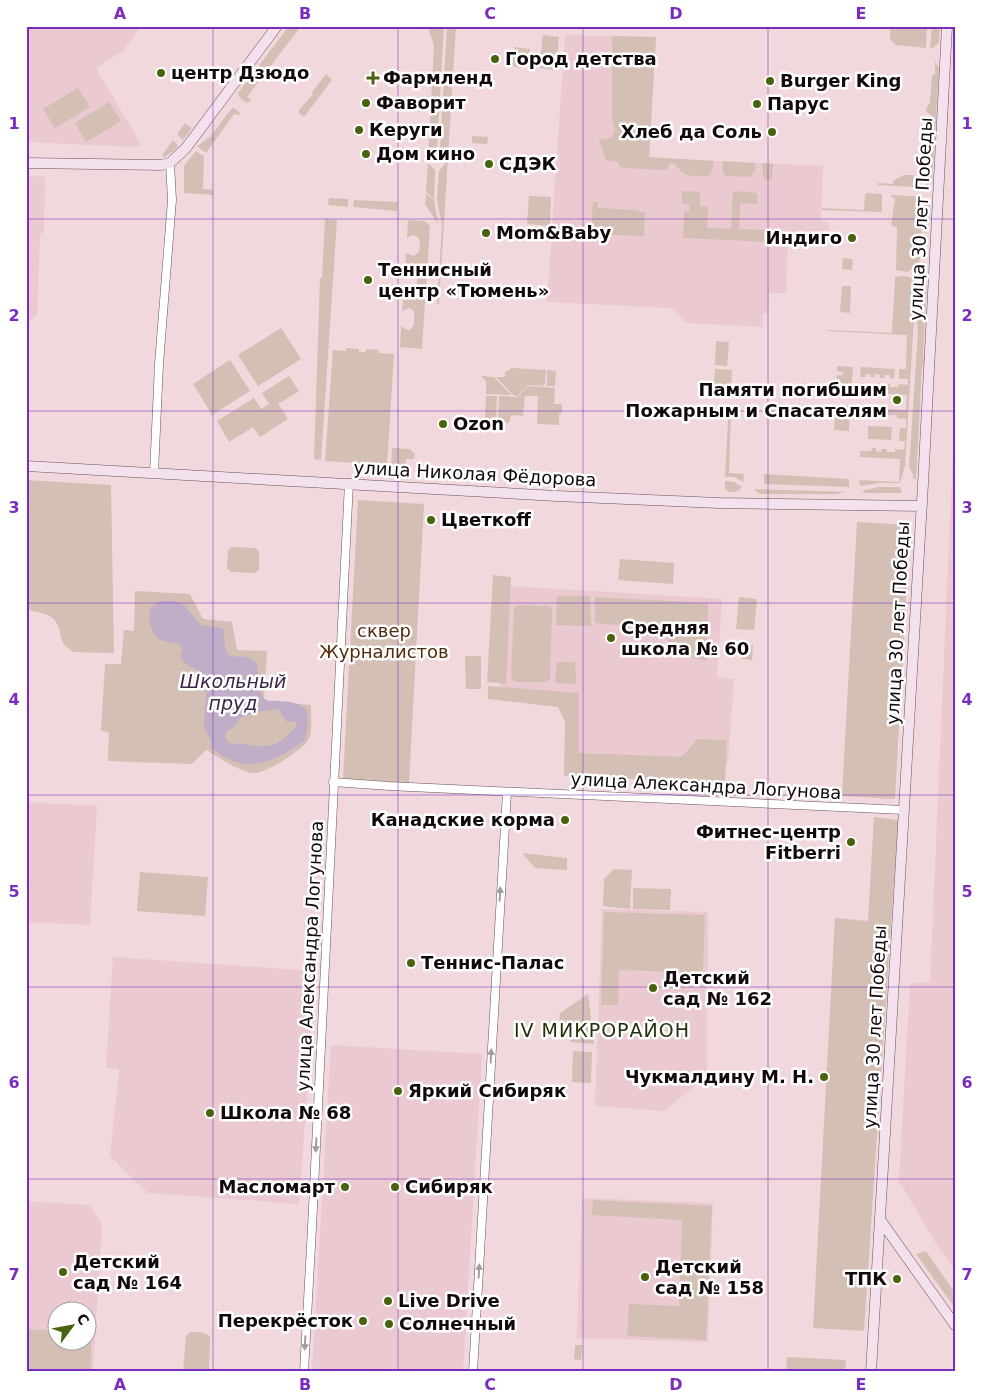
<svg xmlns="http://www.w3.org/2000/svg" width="981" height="1398" font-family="'DejaVu Sans',sans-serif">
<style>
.built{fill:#eac9d0;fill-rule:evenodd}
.green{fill:#d3bfb3}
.water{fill:#c0adc8;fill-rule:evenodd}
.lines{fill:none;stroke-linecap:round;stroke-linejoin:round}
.street-casing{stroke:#675357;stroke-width:9}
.secondary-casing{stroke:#675357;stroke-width:11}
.street{stroke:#fff;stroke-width:8}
.secondary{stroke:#f4e1ee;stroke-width:10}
.oneway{fill:#a09d9d}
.grid{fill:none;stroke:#7b2cbf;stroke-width:1;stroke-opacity:0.55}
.poi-dot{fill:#496210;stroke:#fff;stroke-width:2}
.labels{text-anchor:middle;stroke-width:5;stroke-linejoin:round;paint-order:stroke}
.poi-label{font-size:18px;font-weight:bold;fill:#11090b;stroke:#fff;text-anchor:start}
.street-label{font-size:18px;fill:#11090b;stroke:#fff}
.park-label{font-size:18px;fill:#522a0c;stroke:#fff}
.water-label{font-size:19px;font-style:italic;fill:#3e2449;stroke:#fff}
.neighbourhood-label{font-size:19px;letter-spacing:1px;fill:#23300a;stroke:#fff}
.neatline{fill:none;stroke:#7b2cbf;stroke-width:2}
.grid-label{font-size:16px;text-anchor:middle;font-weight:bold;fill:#7b2cbf}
</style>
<rect width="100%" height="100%" fill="#f1d8dd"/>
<path class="built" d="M26,26h115l-18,25 -27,17 45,76 -5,3 -110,-5z
M565,35l91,2 -7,121 174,8 -2,56 8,1v13l-20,-1 -1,9 -20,-1 -2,50h-17l-1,20h-5v14l-77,-4 -14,-15 -125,-6z
M26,176l19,1 -1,54 -4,4 -3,80 -11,9z
M955,406v864l-17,-23 -39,-66 11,-197 20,-2z
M506,586l216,13 -5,78 17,2 -6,85 -156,-10 3,-56 -76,-5z
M26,802l71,4 -7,119 -64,-3z
M602,909l106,3 -1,164 -43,35 -69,-5z
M113,957l200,14 -3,87 -11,146 -151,-11 -38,-37 9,-87 -13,-1z
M331,1045l151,9 -19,318h-151z
M582,1198l131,5 -5,139 -131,-4z
M26,1201l64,4 12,19 -9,148h-67zM58,1310h30v30h-30z"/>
<path class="green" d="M289,26h12l-54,71 4,3 -4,3 -8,-6 -1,-4z
M430,26h14l-7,123 -1,4 -8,7 6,-115 -5,-14z
M447,26h9l-17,278h-2l5,-78 -5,-27 2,-28 6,-7 -1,-7 -4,-8z
M890,26h37l-1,22 -30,-3 -6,-6z
M932,26h8l-1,16 -6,6h-3z
M543,35l16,2 -4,33 -16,-2z
M612,36l44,1 -7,120 65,4 -3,12 -3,3c-18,-1 -23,3 -33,-12l-5,-1 -3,7 -46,-2 -3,-6 -12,-2 -7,-20 12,-2 4,-7 -3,-12z
M514,47l16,2 -2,14 -7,5 -9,-2z
M935,61l4,8 -7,111 -6,7 7,-61 -1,-10 -5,-4 -1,-3 4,-6 2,-28 3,-1z
M326,74l6,6 -28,37 -5,-4v-3l14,-16 -1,-2z
M78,88l12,19 -35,21 -12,-19z
M109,102l12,19 -35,21 -11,-19z
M234,108l6,5 -1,2 -5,-1 -28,39 -9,-7 13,-9 21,-28z
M185,123l7,5 -9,12 -6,-6z
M472,136l16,1 -1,7 -15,-1z
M173,140l5,6 -6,6 -9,6v-4z
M196,151l8,5 -1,33 10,1v5l-29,-2v-27z
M723,161l32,2v7l-5,7 -24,-1 -3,-3z
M428,163l7,7 -1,29 -8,-7z
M762,163l11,1 -1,16 -8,-1z
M904,175h10l-1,12 -35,-2v-2l15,1v-3z
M682,191l18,1v14h8l-1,22 24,1 2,-38 24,2v11l-17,-1 -1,26 32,1v12l-88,-4 1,-27 5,1v-8l-7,-1z
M867,193l15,1v18l-60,-2v-2l42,2 1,-15z
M426,194l8,6 4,24 -13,-20z
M892,195l30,2 -1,60 -2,4 -1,9h-7l-3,2 -12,-2 1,-43 -6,-1 4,-28 -4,-1z
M529,196l22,1 -1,29 -23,-2z
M329,198l19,1v8l-20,-2z
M925,198c10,9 3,23 2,35l-3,-1z
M354,200l44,2 -1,9 -44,-4z
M593,202h5v6l40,2v2h7l-1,24 -53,-2z
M325,219l12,1 -16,240 -7,-1 6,-181h2z
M408,220l16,1 6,5 -8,123 -22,-2 1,-21 4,3 5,1 4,-5v-14l-5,-3 -7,3 2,-22 6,4c8,-2 7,-10 7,-17l-3,-3 -5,-2 -4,2 1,-20 8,3 5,-4c1,-8 3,-15 -6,-17l-6,3z
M843,258l10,1 -1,11 -10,-1z
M903,276l15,2v11l-1,3 -4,42 -8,132 -5,17h-21l-19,3 -1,-6 40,2 1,-23 -40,-2v-6h11l1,-3h4v3l5,1 1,-3h5v3h8v-3l9,1 1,-9h-6l1,-13h6v-9l-9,-1v-3h-8l-1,3h-5v-4h-4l-1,3h-5v-3l-10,-1v4l-5,-1 1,-9 47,3 1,-15 -47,-3v-9h4l1,3h9v-3h6v3l4,1 1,-3h5v3h8l1,-3 9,1v-6h-9v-10h7l1,-34 -80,-4v-1l65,3 3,-56z
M922,279l5,4 -4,72 2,4 -3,8 -6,112h-3v-5l-4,-7 9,-134 -1,-15 3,-11z
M842,286h9l-1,27 -10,-1z
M281,328l20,31 -43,27 -20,-31z
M716,341l13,1 -2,24 -12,-1z
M346,348l13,1v3h7v-3l13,1v3l15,1 -7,111 -62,-4 8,-111 13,1z
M230,360l20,31 -38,24 -19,-31z
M837,366l16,1 -2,25 -15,-1 1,-16h6v-3l-6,-1z
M861,367l34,2 -1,10 -4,-1v-3h-5v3h-5v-3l-5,-1v3h-4l-1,-3h-5v3h-5z
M512,368l34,2 -1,14h-3l3,2 -17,-1 -11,11 -4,-1 -17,-18h9v-5z
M715,369l17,1 -1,15 -17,-1z
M547,370l9,1 -1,15h-8z
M289,376l10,15 -21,13 10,15 -28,18 -7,-10 -24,15 -12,-21 37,-23 7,11 8,-5 -7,-11z
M481,376l13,1 17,18 -25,-1v-13z
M528,386l27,2 -1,16h8v9l-3,1v11l-22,-1 1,-28h-13l-2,20 -12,-1 -2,8 -11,-2 1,-25 18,1z
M486,396h11l-1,25h-8l-3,-3z
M836,405l14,1 -1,25 -15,-1z
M726,413h5l-2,60 15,1 -1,8 -8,-5h-10l3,-56z
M868,426l24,1 -1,13 -23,-1z
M392,448l18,1 5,5 -1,5h-8v7l-15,-1z
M764,474l85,5v8l-85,-3z
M26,480l85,5 3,168 -40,-1c-18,-10 -10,-17 -18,-30 -5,-9 -21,-10 -30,-13z
M725,481l9,1 8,5c-5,6 -8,6 -15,4l-2,-3z
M879,487h21l2,6h-37l-3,-2z
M754,489l92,3 -11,2h-75z
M358,500l66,4 -15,279 -66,-4z
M857,522l53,3 -15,274 -53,-3z
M232,547l24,1 3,4v18l-4,3 -24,-1 -4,-4 1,-18z
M620,559l54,4 -1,21 -55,-4z
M493,575l18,2 -5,107 -19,-2z
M135,591l55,3 13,25 29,3 5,28 30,1 -3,50 47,4c0,10 1,22 -1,31 -3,13 -42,35 -54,37 -14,1 -37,-16 -50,-23l-14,14 -84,-3 1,-29 -8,-1 4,-67h16l3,-34 10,1z
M557,596h33l1,30 -35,-1z
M595,597l113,6 -1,58 -38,-9 -3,-23 -71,-6z
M739,597l18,2 -3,31 -18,-1z
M519,605l30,1 3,4 -2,69 -4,3h-30l-5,-4 3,-69z
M742,644l11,1 -1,15 -11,-1z
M465,656h16v33h-15z
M557,662h18l1,22 -21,-1z
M488,686l91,7v60l103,4 15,-18 30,1 -2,43 -161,-7 1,-54 -7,-15 -70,-8z
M874,817l24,3 -34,511 -51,-3 22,-410 33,3z
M522,853l45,5v12l-32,-2z
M614,869l18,1 -2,39 -27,-3 1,-27z
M140,872l68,5 -3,39 -68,-5z
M633,888l38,1 -1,21 -37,-1z
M604,912l101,3 -2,58 -84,-3 -1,35h-17z
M588,994l6,50 -24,-2v-19l-11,-1 1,-9z
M573,1051l19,1 -1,31 -19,-1z
M593,1200l119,6 -6,134 -79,-4 2,-32 50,2 3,-86 -90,-5z
M926,1251l29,42v15l-39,-54z
M88,1323l4,1 -2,48 -64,-2v-41l31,2 1,9h30z
M190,1332c7,0 17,-1 20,6l-1,34h-26l3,-36z
M575,1345h7l-1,15 -7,-1z
M787,1357l59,3 -1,12 -45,-3 -1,3h-13z"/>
<path class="water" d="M161,601h14l9,4 17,20 21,3 2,2 1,18 4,8c7,1 14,0 20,2 17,5 4,31 16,41 4,3 8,1 12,2 32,1 35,9 28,39 -31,23 -61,37 -94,7v-7l-7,-12 3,-46c-4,-16 -21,-12 -27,-26 2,-4 4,-8 0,-11 -5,-5 -15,-1 -22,-7 -8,-6 -13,-26 -4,-33 2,-2 4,-3 7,-4zM278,709l9,13 8,-1 2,4c-16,20 -26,25 -51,19 -7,-2 -9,2 -18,-2l-3,-5 2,-6 7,-4 6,-9 16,-6z"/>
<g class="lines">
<g class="street-casing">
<path id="street" d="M154,473l5,-109 13,-164 -2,-37
M333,782l56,4 515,24
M304,1372c17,-296 30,-592 45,-889
M473,1372l34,-580"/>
</g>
<g class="secondary-casing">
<path id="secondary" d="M26,163l135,2 9,-2 16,-15 91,-122
M26,466l531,30 162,7 203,3
M881,1221l74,104
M871,1372l52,-888 24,-458"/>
</g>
<use href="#street" class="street"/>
<use href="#secondary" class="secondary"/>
</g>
<defs><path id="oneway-solid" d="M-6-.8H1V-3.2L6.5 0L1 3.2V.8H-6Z" transform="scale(1.25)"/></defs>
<g class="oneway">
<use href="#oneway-solid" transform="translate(500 894) rotate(-87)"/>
<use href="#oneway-solid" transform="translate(491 1056) rotate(-87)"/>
<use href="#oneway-solid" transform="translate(316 1145) rotate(93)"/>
<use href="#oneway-solid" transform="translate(479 1271) rotate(-87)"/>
<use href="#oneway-solid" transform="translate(305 1343) rotate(93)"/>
</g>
<path class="grid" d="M213,26v1346M398,26v1346M583,26v1346M768,26v1346M26,219h929M26,411h929M26,603h929M26,795h929M26,987h929M26,1179h929"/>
<g class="poi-dot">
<circle cx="495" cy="59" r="5"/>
<circle cx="161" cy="73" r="5"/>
<path d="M370.5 70.5h5v5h5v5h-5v5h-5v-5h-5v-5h5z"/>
<circle cx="770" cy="81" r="5"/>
<circle cx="366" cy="103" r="5"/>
<circle cx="757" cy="104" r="5"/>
<circle cx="359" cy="130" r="5"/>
<circle cx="772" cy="132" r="5"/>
<circle cx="366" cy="154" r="5"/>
<circle cx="489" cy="164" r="5"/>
<circle cx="486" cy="233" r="5"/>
<circle cx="852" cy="238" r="5"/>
<circle cx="368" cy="280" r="5"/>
<circle cx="897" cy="400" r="5"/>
<circle cx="443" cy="424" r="5"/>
<circle cx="431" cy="520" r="5"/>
<circle cx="611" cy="638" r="5"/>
<circle cx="565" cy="820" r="5"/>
<circle cx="851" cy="842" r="5"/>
<circle cx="411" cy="963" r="5"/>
<circle cx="653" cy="988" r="5"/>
<circle cx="824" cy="1077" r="5"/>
<circle cx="398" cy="1091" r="5"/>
<circle cx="210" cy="1113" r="5"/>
<circle cx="345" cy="1187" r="5"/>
<circle cx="395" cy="1187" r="5"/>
<circle cx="63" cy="1272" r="5"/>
<circle cx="645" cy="1277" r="5"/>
<circle cx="897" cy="1279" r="5"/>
<circle cx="388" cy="1301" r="5"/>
<circle cx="363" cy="1321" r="5"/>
<circle cx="389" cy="1324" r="5"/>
</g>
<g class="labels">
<g class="poi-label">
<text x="505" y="65">Город детства</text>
<text x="171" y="79">центр Дзюдо</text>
<text x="383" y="84">Фармленд</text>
<text x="780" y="87">Burger King</text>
<text x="376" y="109">Фаворит</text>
<text x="767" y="110">Парус</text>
<text x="369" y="136">Керуги</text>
<text x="762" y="138" text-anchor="end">Хлеб да Соль</text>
<text x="376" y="160">Дом кино</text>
<text x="499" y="170">СДЭК</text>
<text x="496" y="239">Mom&amp;Baby</text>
<text x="842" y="244" text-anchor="end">Индиго</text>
<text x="378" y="276">Теннисный<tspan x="378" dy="21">центр «Тюмень»</tspan></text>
<text x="887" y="396" text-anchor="end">Памяти погибшим<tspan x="887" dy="21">Пожарным и Спасателям</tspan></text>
<text x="453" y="430">Ozon</text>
<text x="441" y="526">Цветкоff</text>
<text x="621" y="634">Средняя<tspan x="621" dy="21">школа № 60</tspan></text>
<text x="555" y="826" text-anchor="end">Канадские корма</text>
<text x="841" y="838" text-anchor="end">Фитнес-центр<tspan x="841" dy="21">Fitberri</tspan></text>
<text x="421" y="969">Теннис-Палас</text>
<text x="663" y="984">Детский<tspan x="663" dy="21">сад № 162</tspan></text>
<text x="814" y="1083" text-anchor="end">Чукмалдину М. Н.</text>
<text x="408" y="1097">Яркий Сибиряк</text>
<text x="220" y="1119">Школа № 68</text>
<text x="335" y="1193" text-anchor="end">Масломарт</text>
<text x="405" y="1193">Сибиряк</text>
<text x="73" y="1268">Детский<tspan x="73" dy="21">сад № 164</tspan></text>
<text x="655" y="1273">Детский<tspan x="655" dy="21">сад № 158</tspan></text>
<text x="887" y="1285" text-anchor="end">ТПК</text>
<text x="398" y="1307">Live Drive</text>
<text x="353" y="1327" text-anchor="end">Перекрёсток</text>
<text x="399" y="1330">Солнечный</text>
</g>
<g class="street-label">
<text transform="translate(921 219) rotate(-87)" y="6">улица 30 лет Победы</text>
<text transform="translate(475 474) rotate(3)" y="6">улица Николая Фёдорова</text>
<text transform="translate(898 623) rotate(-87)" y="6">улица 30 лет Победы</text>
<text transform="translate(706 786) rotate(3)" y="6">улица Александра Логунова</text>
<text transform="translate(310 956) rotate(-87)" y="6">улица Александра Логунова</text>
<text transform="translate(875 1027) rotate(-87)" y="6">улица 30 лет Победы</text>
</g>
<g class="park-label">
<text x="384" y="637">сквер<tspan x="384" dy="21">Журналистов</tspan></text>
</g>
<g class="water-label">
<text x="233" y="688">Школьный<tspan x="233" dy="22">пруд</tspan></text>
</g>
<g class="neighbourhood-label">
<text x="602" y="1037">IV МИКРОРАЙОН</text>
</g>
</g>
<rect width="981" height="1398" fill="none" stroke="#ffffff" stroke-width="55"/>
<g transform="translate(72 1326) rotate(58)"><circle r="24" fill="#ffffff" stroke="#a09d9d"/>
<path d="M0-4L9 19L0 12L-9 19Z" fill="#496210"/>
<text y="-8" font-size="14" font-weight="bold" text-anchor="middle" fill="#11090b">С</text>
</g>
<rect x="28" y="28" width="926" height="1342" class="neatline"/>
<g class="grid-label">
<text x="120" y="19">A</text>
<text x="305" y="19">B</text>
<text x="490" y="19">C</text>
<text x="676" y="19">D</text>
<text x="861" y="19">E</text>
<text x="14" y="129">1</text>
<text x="967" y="129">1</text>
<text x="14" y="321">2</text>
<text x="967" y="321">2</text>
<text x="14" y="513">3</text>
<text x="967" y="513">3</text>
<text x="14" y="705">4</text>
<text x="967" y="705">4</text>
<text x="14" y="897">5</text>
<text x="967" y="897">5</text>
<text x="14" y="1088">6</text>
<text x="967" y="1088">6</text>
<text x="14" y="1280">7</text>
<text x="967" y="1280">7</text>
<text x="120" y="1390">A</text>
<text x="305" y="1390">B</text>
<text x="490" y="1390">C</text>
<text x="676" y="1390">D</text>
<text x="861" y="1390">E</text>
</g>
</svg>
